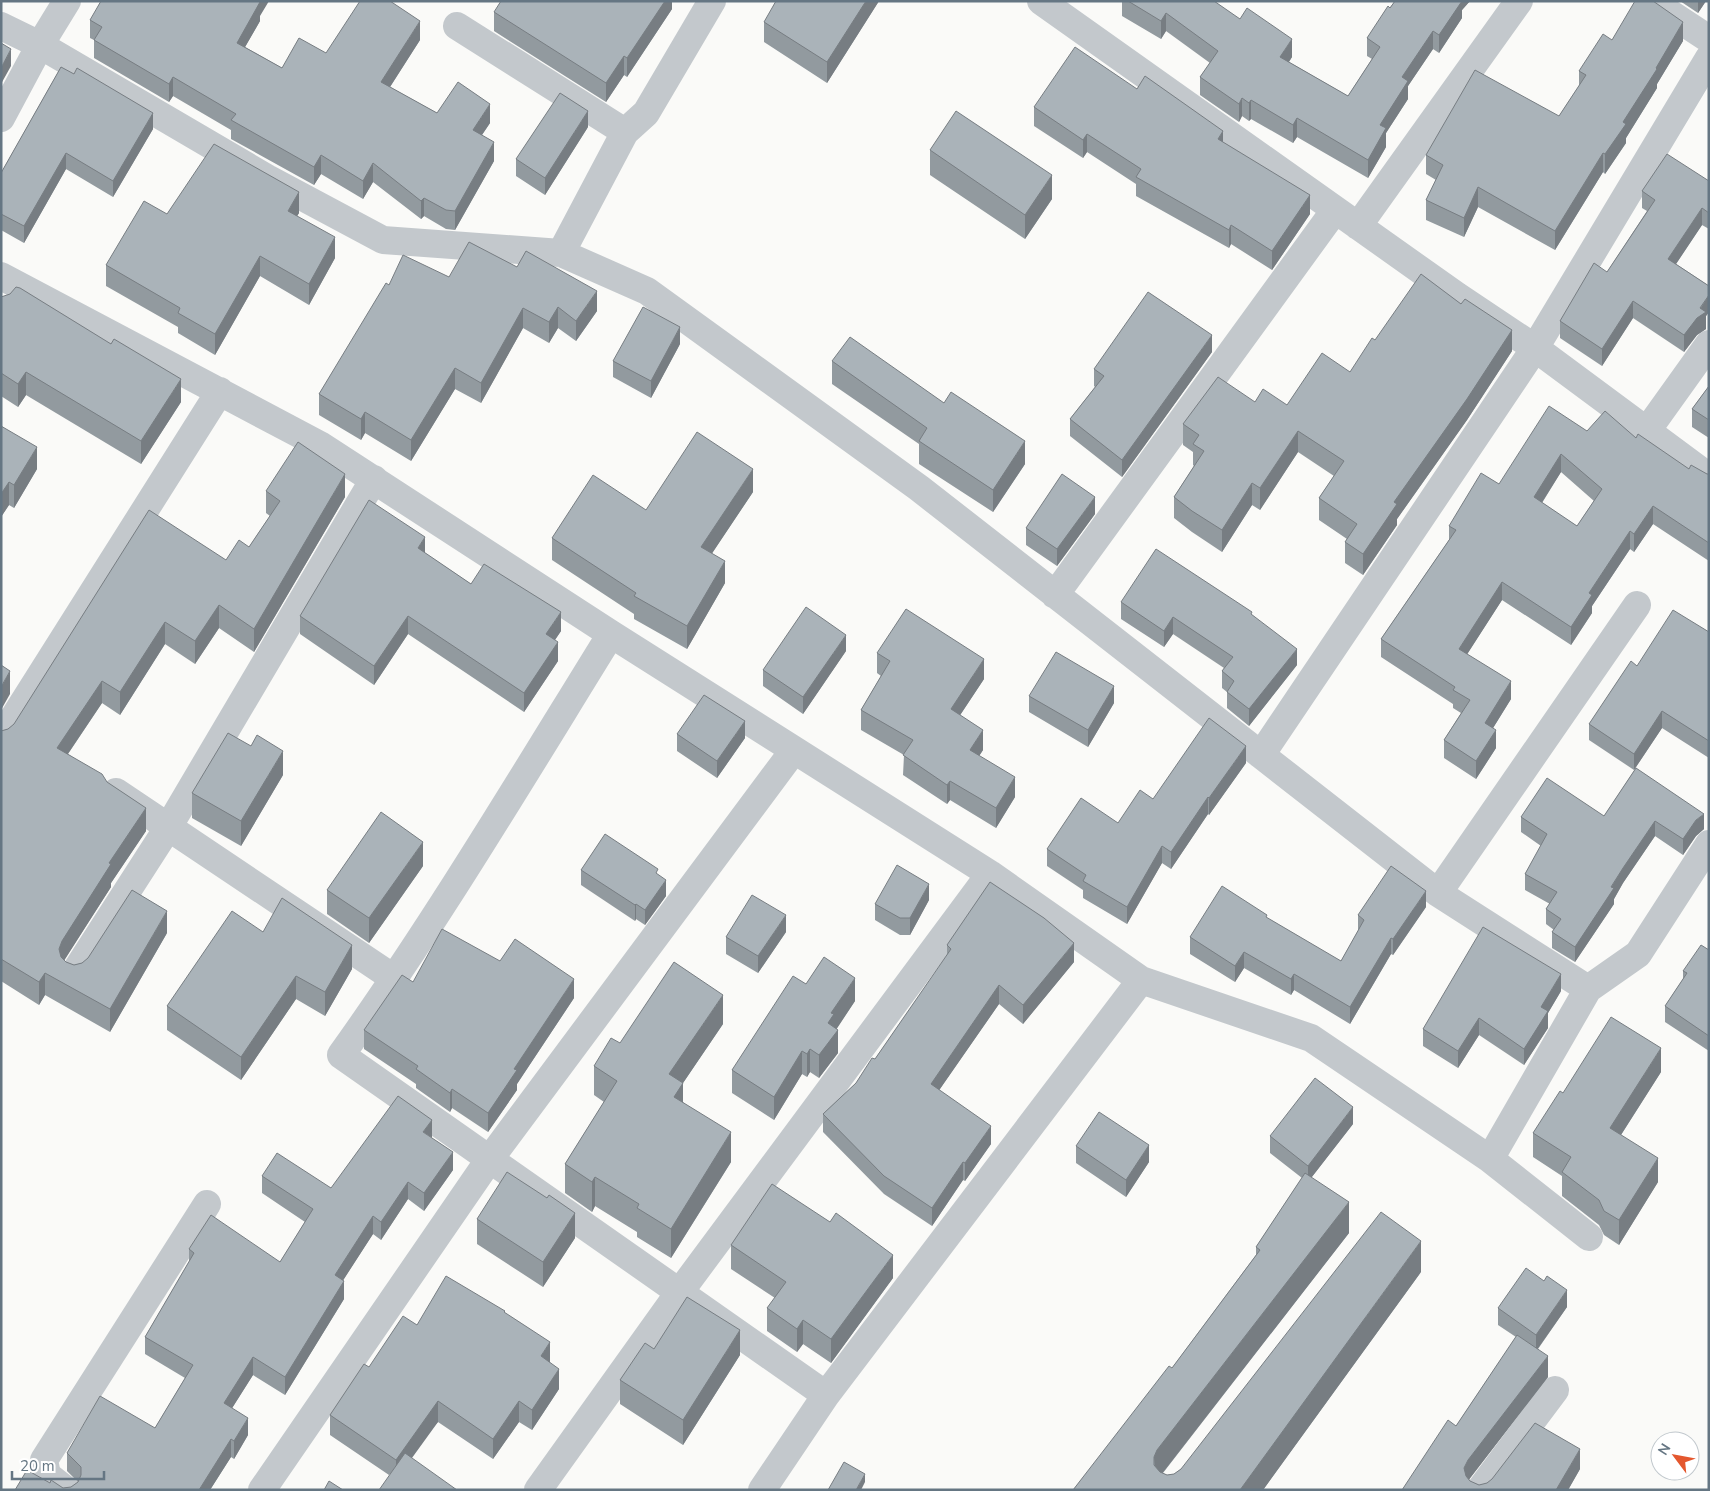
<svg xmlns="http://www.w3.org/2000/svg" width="1710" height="1491" font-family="'Nunito Sans',sans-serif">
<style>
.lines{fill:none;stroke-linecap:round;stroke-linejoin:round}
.minor{stroke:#c3c8cc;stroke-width:28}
.wall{fill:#929a9f;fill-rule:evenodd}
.shaded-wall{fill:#777d82}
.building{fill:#aab3b9;stroke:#777d82;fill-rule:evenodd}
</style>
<rect width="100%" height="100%" fill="#fafaf8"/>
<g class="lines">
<path class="minor" d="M1041,1l416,295 78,52 174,129
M1651,1l58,38
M1,26l39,19 227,133 116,62 178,13 86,38 272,197 519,405 150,96 50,-35 71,-110
M457,26l168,106
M1,118l39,-73 27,-44
M1358,226l161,-225
M561,253l64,-121 21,-19 66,-112
M1,276l319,169 291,189 379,240 151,106 170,58 179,121 98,-170
M1646,432l63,-88
M1055,595l280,-385
M611,634c-88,142 -173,285 -270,421l485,340 315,-415
M1,738l219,-347
M1261,755l274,-407 174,-290
M116,792l279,187
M1438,893l199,-288
M75,972l94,-146 205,-347
M1490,1159l99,78
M66,1490l-19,-15 -3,-15 163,-256
M262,1490l227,-330 305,-410
M538,1490l141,-197 311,-419
M762,1490l64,-95
M1480,1490l75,-100"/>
</g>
<path class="wall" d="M672,1v8l-45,68 -3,-2 -18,27 -112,-71v-19z
M879,1l-52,82 -63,-41v-20z
M1122,1h92l78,56 -3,5 59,34 24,-37 -5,-3v-18l28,-37h75l-8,9v8l-23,35 -6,-4 -25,37v13l-22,34v14l-18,31 -71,-41 -4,6 -42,-24 -2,2 -7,-5 -3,6 -39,-27v-18l10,-14 -44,-32 -5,8 -39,-23z
M1680,1h26l-8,12z
M260,16v5l-15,26 37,21 44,-15 94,-13 -30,47 47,26 53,10 -8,12 12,26 -39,69 -9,-1 -22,-13 -3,3 -48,-37 -10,17 -42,-25 -7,11 -83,-46v-9l-58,-34 -4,6 -75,-44v-18l-4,-2v-18z
M1612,40l71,1 -26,43v4l-31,50v5l-21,31 -2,-2 -48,78 -77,-43 -14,30 -38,-17v-20l10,-20 -10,-6v-19l133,-39 20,-30v-15z
M61,67l92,62 -40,68 -47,-28 -42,74 -23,-13v-57z
M1137,89l86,53 87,72 -38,56 -41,-26 -2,4 -93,-52v-12l-49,-32 -4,6 -49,-32v-19z
M588,127l-43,68 -29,-19v-17z
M930,150l122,49 -27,40 -95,-64z
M1709,181v48l-7,-4 -26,39 33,22v26l-3,4v13l-9,6 -13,17 -51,-34 -31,48 -42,-28v-17l47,-49 40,-61 -5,-3v-17z
M299,213l-2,3 38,42 -26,47 -49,-29 -45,79 -37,-22v-6l-72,-41v-21l61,-51z
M449,277l148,34 -21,30 -18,-13 -9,15 -26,-15 -42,75 -26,-14 -44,72 -46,-28 -4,7 -42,-25v-21l70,-109z
M1,297l180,105 -40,62 -115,-69 -8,12 -17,-11z
M1375,340l137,11 -45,69 -70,99v6l-34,50 -18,-12v-21l2,-3 -28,-19v-22l15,-22 -36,-24 -38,58 -8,-5 -30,47 -30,-20 -18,-14v-21l20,-31 -1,-1v-13l-10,-7v-21l72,-22 32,3 63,-33z
M680,344l-29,54 -38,-21v-16z
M1212,352l-90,125 -52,-41v-17l25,-32 -1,-1v-17z
M832,361l112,42 81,61 -32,48 -74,-48v-20l-87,-60z
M1709,386v52l-17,-11v-18z
M1,426l36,43 -23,39 -5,-3 -8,12z
M1587,431l49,7 53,31 18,5h2v87l-56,-37 -19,28 -4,-3 -38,57v7l-21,32 -69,-45 -35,54 44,45 -18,29 3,20 -20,31 -32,-21v-18l17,-27 -8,-5v-4l-72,-47v-18l68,-99v-14l50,-42zM1561,472l33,29 -17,25 -35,-23z
M266,491l79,6 -91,155 -35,-24 -24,36 -30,-20 -45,71 -18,-12 -34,51 39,28 39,49 -35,52v4l-47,73 2,2 8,3 8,-2 85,-30 -57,99 -65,-37 -6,10 -38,-24v-250l7,-2 218,-169 23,-13 21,-31 -4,-3z
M753,492l-41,61 13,30 -38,66 -53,-30v-5l-82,-54v-22l94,-28z
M1095,514l-38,52 -31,-21v-17z
M425,553l46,31 90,47 -6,9 3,21 -34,51 -116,-78 -34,51 -74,-51v-18z
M1121,602l131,13 45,50 -48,61 -22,-18v-16l-5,-4v-17l2,-3 -51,-34 -9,13 -43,-28z
M1709,632v126l-47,-30 -28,42 -45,-30v-16l48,-58z
M846,651l-43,63 -40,-28v-16z
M877,653l107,26 -24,36 23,35 -4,6 36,41 -19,31 -46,-28 -3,4 -44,-29 1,-20 -43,-25v-20l20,-34 -4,-3z
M1029,696l85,7 -26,44 -59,-35z
M677,734l68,4 -28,40 -40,-27z
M1246,763l-37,52 -1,-1 -37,55 -9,-6 -35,61 -44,-26v-8l-36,-24v-17l71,-26 35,-24z
M1636,768l68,61 -8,7 -13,19 -28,-19 -32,47 -9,16v5l-39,58 -23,-14v-16l2,-2 -8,-6v-15l4,-5 -25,-14v-16l16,-28 -20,-14v-15l83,-1z
M283,775l-42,71 -49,-28v-25z
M423,866l-54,77 -42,-29v-24z
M581,870l77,5 8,21 -21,29 -9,-6 -1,2 -54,-36z
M929,900l-19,35h-10l-25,-15v-16z
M1426,907l-33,48 -2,-1 -41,70 -56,-34 -3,5 -47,-27 -9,14 -45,-28v-17l151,24 17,-30v-16z
M263,932l89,37 -27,47 -29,-17 -55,81 -74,-50v-24z
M786,932l-28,41 -32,-19v-17z
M947,945l127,17 -51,62 -24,-20 -60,86 52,54 -26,37 -2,-1 -31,46 -48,-32 -61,-62v-18l33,-31 19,-24 72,-103z
M1709,950v101l-44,-29v-16l18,-27v-8z
M500,961l74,37 -57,86v6l-29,42 -36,-24 -2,4 -34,-24v-4l-52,-35v-19l49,-48z
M806,984l49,17 -19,28 2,24 -19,25 -9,-6 -3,5 -5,-3 -28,46 -42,-27v-23z
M1561,991l-13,22v15l-24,37 -45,-30 -21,33 -35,-22v-17z
M723,1024l-40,59v19l48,60 -60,96 -34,-21v-5l-42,-26 -3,6 -27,-19v-29l39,-62 -10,-7v-29l26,-23z
M1661,1072l-40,63 37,47 -39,63 -15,-10 -5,-10 -37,-29v-20l-29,-19v-24l30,-40z
M1353,1124l-42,54 38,55 -186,240 4,2 7,-1 7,-5 240,-197 -158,218h-190l99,-122 84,-113v-8l46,-69 -32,-25v-17z
M432,1138l21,32 -29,41 -16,-12 -27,41 -8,-6 -30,46 1,19 -59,96 -32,-20 -21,33 16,27 -14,24 -3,-2 -21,33h-195l35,-7 13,5 8,-1 7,-5 -11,-11v-18l88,-25 30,-50 -40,-24v-17l44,-75v-13l91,13 25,-40 -43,-29v-17l69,12z
M1076,1146l73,16 -23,35 -50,-34z
M477,1219l98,19 -32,49 -66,-43z
M731,1245l162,33 -62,85 -28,-19 -6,8 -30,-21v-23l8,-10 -44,-29z
M1567,1307l-29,42 10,28 -79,102 1,2 9,4 101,-16 -12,21h-166l54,-64 60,-89 -18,-12v-17z
M505,1313l45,49 9,27 -27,41 -13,-8 -26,37 -55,-37 -49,53 -59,-40v-20l39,-48z
M654,1349l86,6 -57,90 -63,-41v-24z"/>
<path class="shaded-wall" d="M257,1h12l-9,15v5l-23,40v-18z
M665,1h7v8l-45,68v-19z
M866,1h13l-52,82v-21z
M1458,1h12l-8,9v8l-23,35v-18z
M1698,1h8l-8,12z
M1166,13v18l-5,8v-18z
M420,21v19l-39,61v-19z
M1683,22v19l-26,43v4l-31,50v5l-21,31v-20l18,-32z
M1433,31v18l-25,37v13l-22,34v14l-18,31v-18l12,-35 22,-48z
M1292,39v18l-12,18v-18z
M11,49v17l-10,18v-16z
M624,56v19l-18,27v-19z
M173,77v19l-4,6v-18z
M1242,98v18l-3,6v-18z
M1251,100v19l-2,2v-18z
M490,104v19l-17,25v-18z
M588,111v16l-43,68v-17z
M153,113v16l-40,68v-16z
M1297,118v19l-4,6v-18z
M1223,131v18l-5,-10z
M1087,134v18l-4,6v-18z
M494,142v19l-39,69v-19z
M66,153v16l-42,74v-17z
M1603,153v19l-48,78v-19z
M321,155v19l-7,11v-18z
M373,163v19l-10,17v-18z
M1052,175v24l-27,40v-24z
M1478,187v20l-14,30v-19z
M299,192v21l-11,18v-20z
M1310,195v19l-38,56v-19z
M424,198v18l-3,3v-18z
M1702,208v17l-34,51v-17z
M1231,225v19l-2,4v-18z
M335,237v21l-26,47v-21z
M260,256v20l-45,79v-21z
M597,291v20l-21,30v-20z
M1709,295v17l-3,4v13l-9,6 -13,17v-17z
M1633,301v17l-31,48v-17z
M558,307v21l-9,15v-21z
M523,308v20l-42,75v-20z
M680,327v17l-29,54v-17z
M1512,330v21l-45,69 -70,99v6l-34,50v-21l31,-52z
M1212,335v17l-90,125v-17z
M455,368v21l-44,72v-21z
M26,372v23l-8,12v-23z
M181,379v23l-40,62v-23z
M365,412v21l-4,7v-21z
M1298,431v21l-38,58v-22z
M1025,441v23l-32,48v-22z
M37,447v22l-23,39v-23z
M1561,454v18l-27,43v-18z
M753,469v23l-52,78v-23z
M345,474v23l-91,155v-23z
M9,482v23l-8,12v-23z
M1252,483v22l-30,47v-22z
M1095,497v17l-38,52v-17z
M1653,506v18l-19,28v-18z
M1630,531v18l-38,57v7l-21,32v-18l18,-34z
M425,537v19l-7,-8z
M725,561v22l-38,66v-23z
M1502,582v18l-43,67v-18z
M219,605v23l-24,36v-23z
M561,612v19l-15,22v-19z
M408,616v18l-34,51v-19z
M1173,617v17l-9,13v-16z
M165,622v22l-45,71v-23z
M846,635v16l-43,63v-17z
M558,642v19l-34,51v-19z
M1297,649v16l-48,61v-17z
M984,659v20l-33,50v-20z
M10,671v23l-9,16v-23z
M102,681v22l-45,67v-22z
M1511,681v18l-26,42v-18z
M1114,686v17l-26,44v-17z
M1662,711v17l-28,42v-16z
M745,721v17l-28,40v-17z
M983,730v20l-13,20v-20z
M1496,730v18l-20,31v-18z
M1246,746v17l-37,52v-17z
M283,751v24l-42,71v-25z
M1015,777v20l-19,31v-20z
M950,781v19l-3,4v-19z
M1208,797v17l-37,55v-17z
M146,808v23l-35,52v4l-49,77 -3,-15 3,-8 47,-78z
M1704,814v15l-8,7 -13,19v-16l13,-19z
M1655,821v15l-32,47 -9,16v5l-39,58v-15l48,-79z
M423,842v24l-54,77v-25z
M1162,846v17l-35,61v-17z
M666,880v16l-21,29v-15z
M929,884v16l-19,35v-17z
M1426,891v16l-33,48v-16z
M636,904v15l-1,2v-16z
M167,911v22l-57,99v-23z
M786,915v17l-28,41v-17z
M1391,938v16l-41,70v-17z
M1074,943v19l-51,62v-19z
M352,945v24l-27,47v-24z
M1244,952v16l-9,14v-16z
M45,973v22l-6,10v-23z
M1294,974v16l-3,5v-16z
M1561,974v17l-13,22v15l-24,37v-16l17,-42z
M296,976v23l-55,81v-23z
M855,978v23l-21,32 4,-3v23l-19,25v-23l9,-32 3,-10z
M574,979v19l-57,86v6l-29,42v-19l26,-44z
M999,985v19l-68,98v-18z
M723,995v29l-40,59v29l-9,14 -5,-52z
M1479,1018v17l-21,33v-17z
M1661,1048v24l-51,80v-24z
M810,1049v23l-3,5v-23z
M802,1051v23l-28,46v-23z
M452,1089v19l-2,4v-19z
M1353,1107v17l-45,58v-16z
M432,1120v18l-9,-6z
M991,1126v18l-26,37v-18z
M731,1132v30l-60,96v-29z
M1149,1145v17l-23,35v-17z
M453,1152v18l-29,41v-18z
M1658,1158v24l-39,63v-25z
M963,1162v18l-31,46v-18z
M595,1177v29l-3,6v-30z
M408,1182v17l-27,41v-18z
M1349,1202v31l-192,247 -3,-23 3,-7z
M575,1213v25l-32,49v-25z
M373,1216v18l-38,59v-18z
M1421,1241v31l-158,218h-23z
M893,1255v23l-62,85v-24z
M344,1281v18l-59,96v-18z
M1567,1290v17l-31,44v-16z
M803,1320v24l-6,8v-23z
M740,1330v25l-57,90v-25z
M550,1342v21l-9,-7z
M1548,1356v21l-80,104 -4,8v-21l4,-8z
M253,1357v18l-29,46v-18z
M559,1369v20l-27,41v-20z
M438,1401v21l-42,58v-20z
M519,1401v21l-26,37v-20z
M248,1418v17l-14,24v-18z
M231,1439v18l-21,33h-11z
M1580,1449v20l-12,21h-12z
M865,1474v8l-4,8h-5z"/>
<path class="building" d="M101,1h157l2,1 -23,41 45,25 17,-30 27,15 34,-52h30l30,20 -39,61 56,31 21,-31 32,22 -17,26 21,12 -39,69 -9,-1 -22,-12 -3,3 -48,-38 -10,18 -42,-26 -7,12 -83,-47 5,-6 -63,-37 -4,7 -75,-44 8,-13 -12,-7z
M501,1h164l-38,57 -3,-2 -18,27 -112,-71z
M776,1h90l-39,61 -63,-40z
M1128,1h86l26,18 7,-11 45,31 -12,18 68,39 32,-49 -13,-9 21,-32 2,2 5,-7h67l-23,34 -6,-4 -31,46 6,4 -28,44 6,3 -18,32 -71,-42 -4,7 -42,-25 -2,3 -7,-5 -3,6 -39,-27 18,-26 -52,-38 -5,8z
M1635,1h18l30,21 -27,46 1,1 -34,53 3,2 -21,30 -2,-1 -48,78 -77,-44 -14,31 -38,-18 17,-35 -17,-10 49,-85 84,46 27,-41 -7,-4 24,-37 9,6z
M1,43l10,6 -10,19z
M1075,47l62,42 8,-13 78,55 -5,8 92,56 -38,56 -41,-26 -2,5 -93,-53 5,-8 -54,-35 -4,6 -49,-33z
M61,67l13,7 3,-6 76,45 -40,68 -47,-28 -42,73 -23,-12v-41z
M560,93l28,18 -43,67 -29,-19z
M956,111l96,64 -27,40 -95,-65z
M214,144l85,48 -11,19 47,26 -26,47 -49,-28 -45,78 -37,-21 2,-5 -74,-43 38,-64 23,13z
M1667,154l42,27v32l-7,-5 -34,51 41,27v9l-9,13 6,4 -9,6 -13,17 -51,-34 -31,48 -42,-28 34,-58 13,9 48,-72 -13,-9z
M469,242l48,25 9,-16 71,40 -21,30 -18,-14 -9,15 -26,-14 -42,75 -26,-15 -44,72 -46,-28 -4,7 -42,-25 67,-111 3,2 14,-30 46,22z
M1421,274l40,30 4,-5 47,31 -45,69 -73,103 3,2 -34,50 -18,-12 12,-18 -38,-26 25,-37 -46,-30 -38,57 -8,-5 -30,47 -30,-19 -18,-14 30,-46 -11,-7 6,-9 -16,-11 35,-47 37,25 8,-13 24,16 35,-52 28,19 22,-34 3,2z
M16,287l4,1 91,56 3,-5 67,40 -40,62 -115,-69 -8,12 -17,-11v-76l9,-3z
M1148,292l64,43 -90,125 -52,-41 34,-43 -10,-7z
M643,307l37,20 -29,54 -38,-20z
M850,337l94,66 7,-11 74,49 -32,49 -74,-49 8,-13 -95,-67z
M1709,386v34l-17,-11z
M1549,406l38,25 18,-20 31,27 2,-4 51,35 2,-4 16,9h2v69l-56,-37 -19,28 -4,-3 -41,62 3,2 -21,32 -69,-45 -43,67 52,32 -26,42 11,7 -20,31 -32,-21 26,-40 -17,-10 2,-3 -74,-48 75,-109 -7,-4 32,-53 18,11zM1561,454l41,35 -25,37 -43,-29z
M1,426l36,21 -23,38 -5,-3 -8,12z
M697,432l56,37 -52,78 24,14 -38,65 -53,-30 2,-3 -84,-55 41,-63 53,35z
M298,442l47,32 -91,155 -35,-24 -24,36 -30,-19 -45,70 -18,-11 -45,67 45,26 5,8 39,26 -37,55 2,1 -49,77 -3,8 2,8 5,5 8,3 8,-2 6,-5 44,-68 35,21 -57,98 -65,-36 -6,9 -38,-23v-228l7,-2 6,-5 135,-214 77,50 13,-20 10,7 31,-46 -14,-10z
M1062,474l33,23 -38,52 -31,-21z
M369,500l56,37 -7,11 53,36 13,-20 77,48 -15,22 12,8 -34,51 -116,-77 -34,50 -74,-50z
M1156,549l96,63 -1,2 46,35 -48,60 -22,-17 7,-11 -12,-10 11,-14 -60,-40 -9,14 -43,-29z
M806,607l40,28 -43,62 -40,-27z
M906,609l78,50 -33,50 32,21 -13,20 45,27 -19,31 -46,-27 -3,4 -44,-30 10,-15 -52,-30 29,-49 -13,-8z
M1673,610l36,22v109l-47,-30 -28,43 -45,-30 42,-63 6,5z
M1056,652l58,34 -26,44 -59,-34z
M1,665l9,6 -9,16z
M704,695l41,26 -28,40 -40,-27z
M1209,718l37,28 -37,52 -1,-1 -37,55 -9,-6 -35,61 -44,-26 3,-6 -39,-26 34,-51 37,25 22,-33 13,9z
M228,733l23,13 6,-11 26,16 -42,70 -49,-28z
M1636,768l68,46 -8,6 -13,19 -28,-18 -32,47 -12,19 3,1 -39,59 -23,-15 9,-13 -15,-10 11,-17 -32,-18 22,-40 -26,-17 26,-39 57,38z
M381,812l42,30 -54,76 -42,-28z
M605,834l53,35 -2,4 10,7 -21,30 -9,-6 -1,1 -54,-35z
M897,865l32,19 -19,34h-10l-25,-14z
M1391,866l35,25 -33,48 -2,-1 -41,69 -56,-33 -3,5 -47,-27 -9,14 -45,-29 32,-51 45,29 -1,2 75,44 23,-41 -6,-5z
M990,882l54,36 30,25 -51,62 -24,-20 -68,99 60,42 -26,37 -2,-1 -31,46 -48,-32 -61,-62 33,-31 16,-25 3,1 76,-110 -4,-4z
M752,895l34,20 -28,41 -32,-19z
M282,898l70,47 -27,47 -29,-16 -55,81 -74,-51 65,-95 31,21z
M1483,927l78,47 -20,33 7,4 -24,38 -45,-31 -21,33 -35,-22z
M442,929l58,32 15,-22 59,40 -60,90 3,1 -29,43 -36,-24 -2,4 -34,-24 2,-3 -54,-36 38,-55 11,7z
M1701,945l8,5v86l-44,-30 22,-33 -4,-2z
M824,957l31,21 -24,35 3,1 -6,9 10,7 -19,25 -9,-6 -3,5 -5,-3 -28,46 -42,-27 61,-94 13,8z
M674,962l49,33 -54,79 14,9 -9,14 57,35 -60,97 -34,-21 2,-4 -44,-27 -3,5 -27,-18 52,-83 -23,-15 17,-28 9,5z
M1611,1017l50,31 -51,80 48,30 -39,62 -15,-9 -5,-11 -37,-28 9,-15 -38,-24 27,-42 3,2z
M1315,1078l38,29 -45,59 -38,-30z
M398,1096l34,24 -9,12 30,20 -29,41 -16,-11 -27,40 -8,-6 -38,59 9,6 -59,96 -32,-20 -29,46 24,15 -14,23 -3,-2 -32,51h-184l12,-20 23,13 1,-3 12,8 8,-1 7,-5 3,-7v-8l-14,-14 33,-57 55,32 38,-63 -48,-28 49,-84 -5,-4 22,-34 69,47 33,-53 -51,-33 15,-23 54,35z
M1099,1112l50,33 -23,35 -50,-34z
M507,1172l40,26 2,-3 26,18 -32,49 -66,-43z
M1305,1173l44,29 -192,248 -3,7v8l6,7 7,3 7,-1 7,-5 200,-257 40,29 -181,249h-167l96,-124 3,2 88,-118 -4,-3z
M772,1184l58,38 6,-9 57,42 -62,84 -28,-19 -6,9 -30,-21 19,-26 -55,-37z
M1526,1268l18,13 3,-5 20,14 -31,45 -38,-27z
M446,1276l59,35 -1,1 46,30 -9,14 18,13 -27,41 -13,-9 -26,38 -55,-38 -42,59 -66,-45 34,-51 5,3 34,-51 14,9z
M687,1297l53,33 -57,90 -63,-40 25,-37 9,6z
M1517,1335l31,21 -80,104 -4,8 2,8 4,5 9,4 8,-2 5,-4 43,-56 45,26 -24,41h-154l46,-70 8,6z
M405,1453l52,37h-78z
M844,1462l21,12 -9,16h-28z
M329,1481l14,9h-19z"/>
<rect width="1710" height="1491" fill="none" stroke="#657683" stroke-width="5"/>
<g transform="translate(1675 1456) rotate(302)"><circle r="24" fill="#ffffff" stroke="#c1c8cd"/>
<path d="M0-4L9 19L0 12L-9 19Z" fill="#e4572e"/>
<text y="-8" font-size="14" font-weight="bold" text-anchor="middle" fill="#657683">N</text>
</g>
<path d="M12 1471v8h92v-8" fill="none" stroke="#657683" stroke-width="2.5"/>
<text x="20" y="1471" font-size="15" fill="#657683" stroke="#ffffff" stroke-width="4" paint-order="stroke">20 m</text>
</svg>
